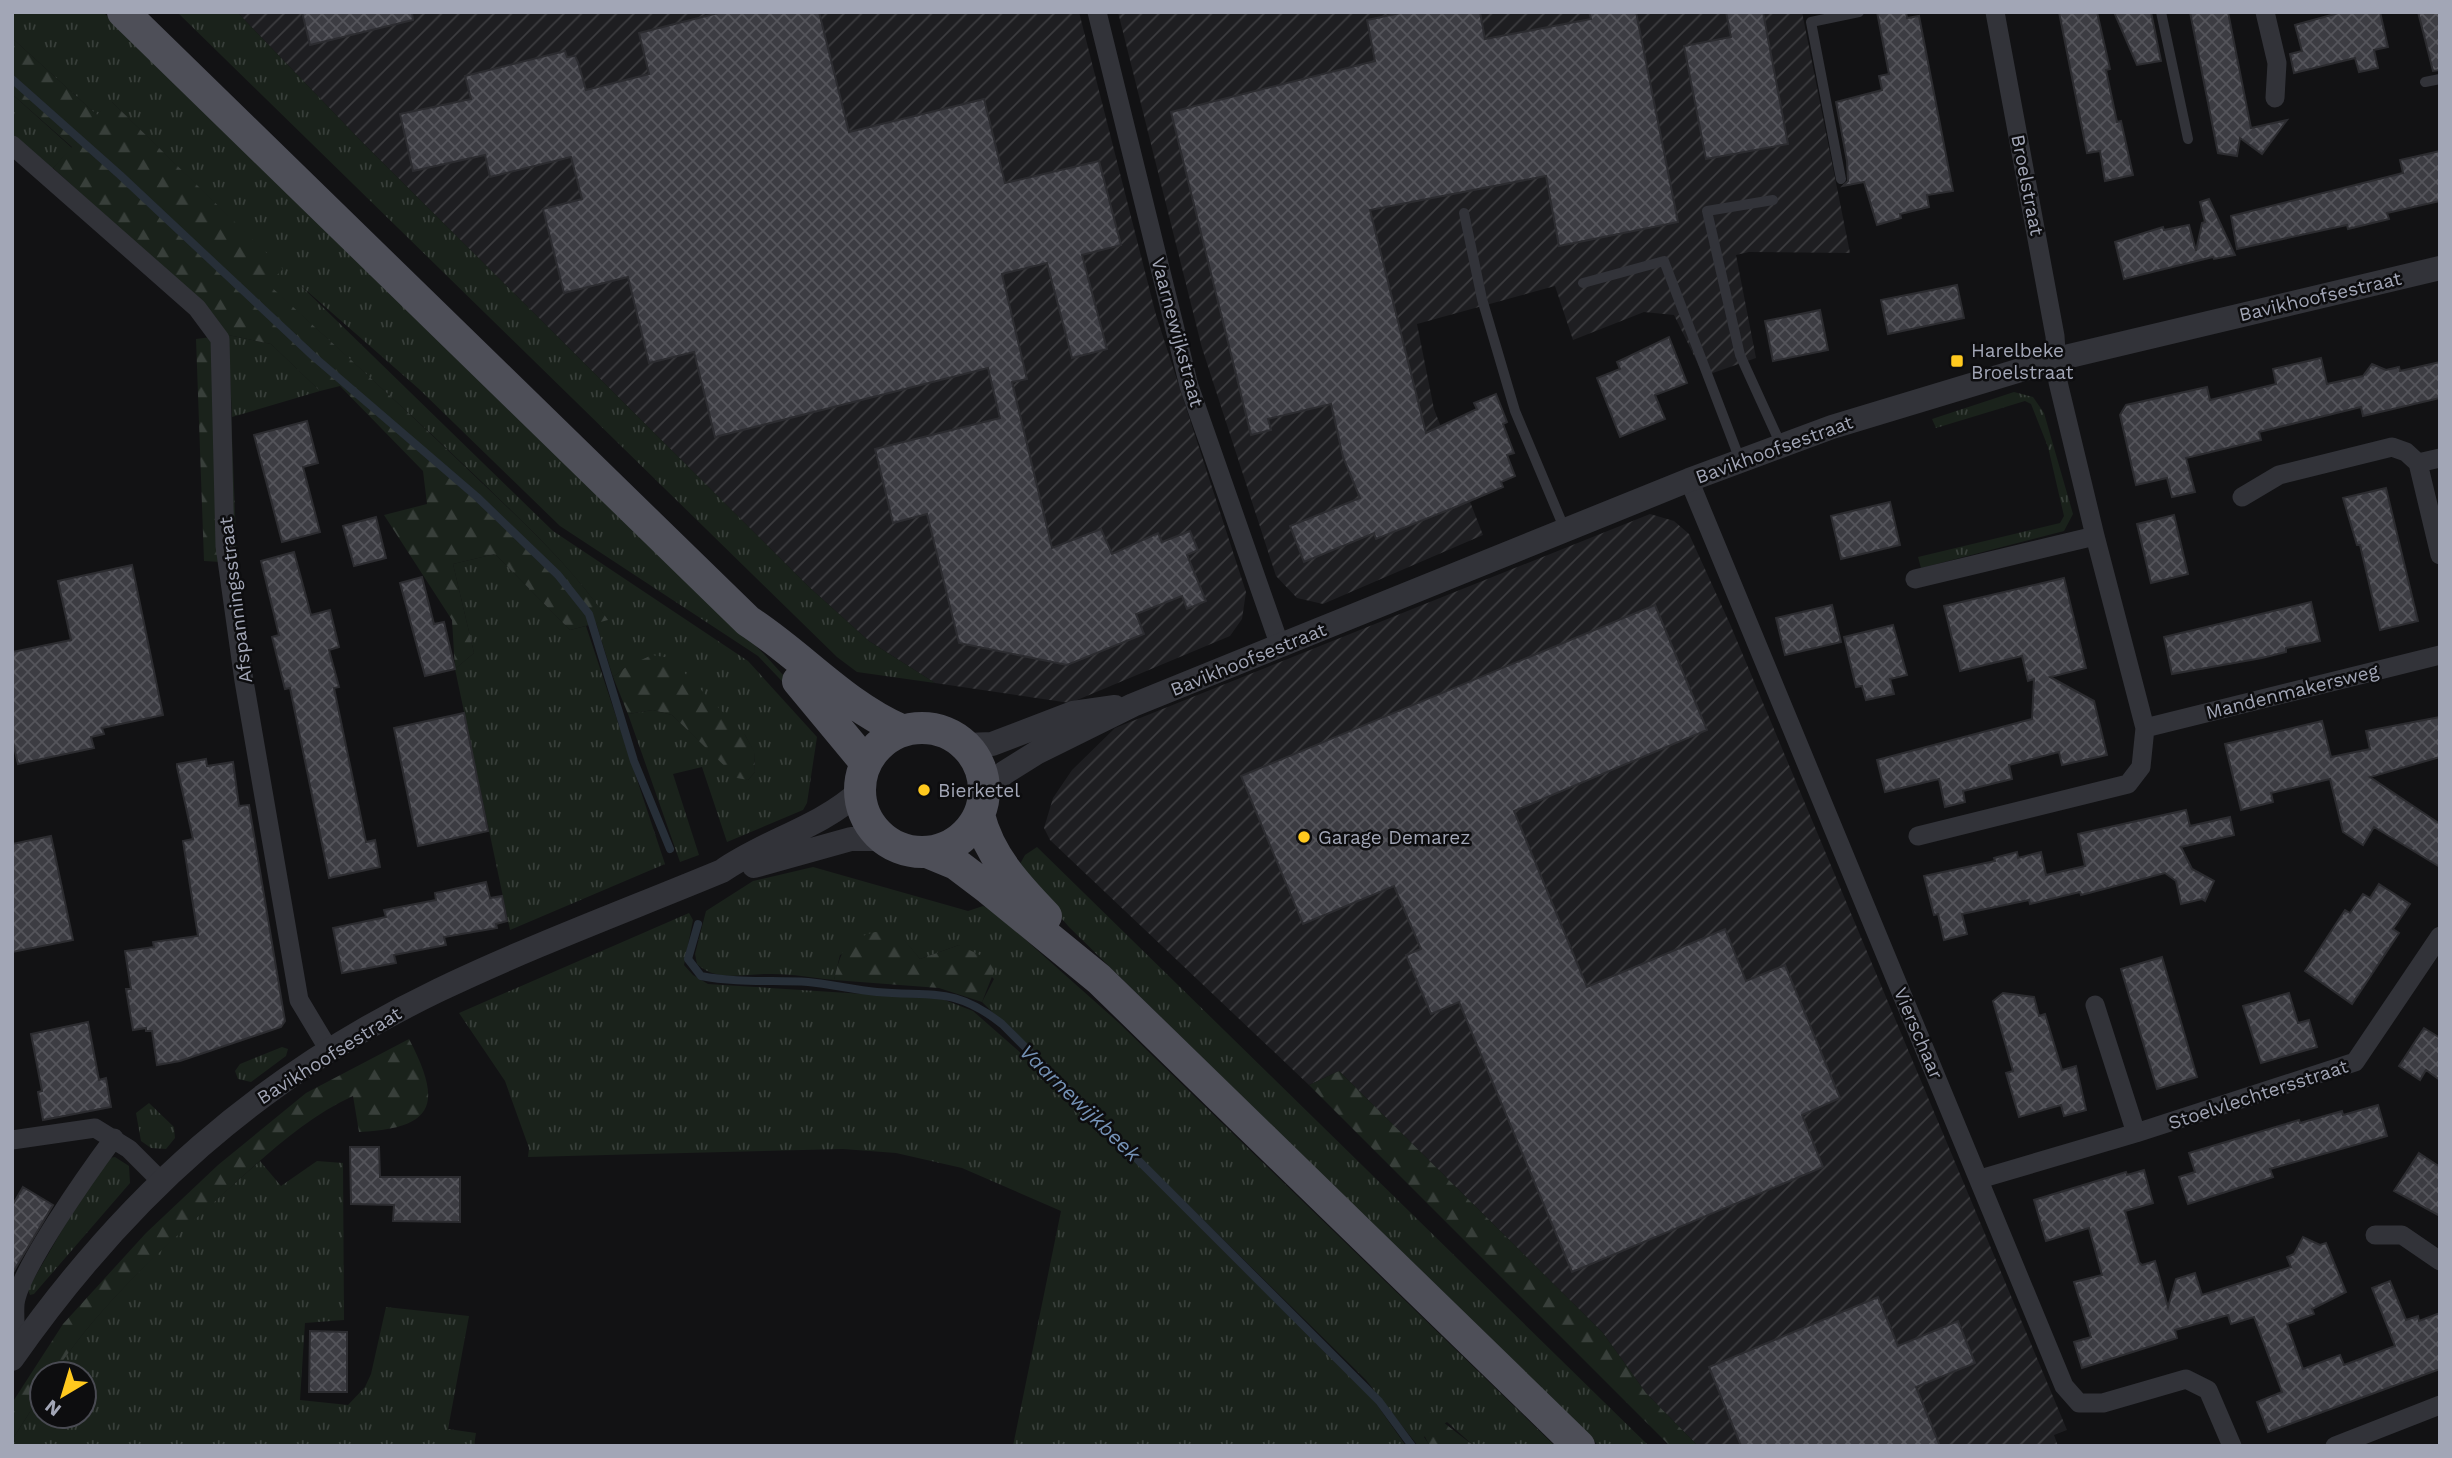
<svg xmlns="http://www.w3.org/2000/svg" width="2452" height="1458" font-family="'Work Sans',sans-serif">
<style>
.industrial{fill:url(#industrial-furrows)}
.grass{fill:url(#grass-tufts)}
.forest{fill:url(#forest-firs)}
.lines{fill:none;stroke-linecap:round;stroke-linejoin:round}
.stream{stroke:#272f38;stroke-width:8}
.building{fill:url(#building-cross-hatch);stroke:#2c2c30;stroke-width:2}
.service{stroke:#323339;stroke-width:10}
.minor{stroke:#323339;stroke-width:19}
.tertiary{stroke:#323339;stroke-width:24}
.primary{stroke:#4e4f58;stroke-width:32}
.poi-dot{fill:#ffc91e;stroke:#0d0d0f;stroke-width:2.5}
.labels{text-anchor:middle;stroke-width:5;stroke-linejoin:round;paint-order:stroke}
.street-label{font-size:19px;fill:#a2a6b6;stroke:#0d0d0f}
.poi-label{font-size:19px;fill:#a2a6b6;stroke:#0d0d0f;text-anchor:start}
.water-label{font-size:21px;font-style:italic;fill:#7491b5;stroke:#0d0d0f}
</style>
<defs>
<pattern id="industrial-furrows" width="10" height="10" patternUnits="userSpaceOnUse" patternTransform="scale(1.75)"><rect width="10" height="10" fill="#1e1e21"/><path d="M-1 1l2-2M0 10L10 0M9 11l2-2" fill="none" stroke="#3c3c3f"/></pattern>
<pattern id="grass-tufts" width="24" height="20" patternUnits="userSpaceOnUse" patternTransform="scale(1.75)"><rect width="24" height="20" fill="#1a221b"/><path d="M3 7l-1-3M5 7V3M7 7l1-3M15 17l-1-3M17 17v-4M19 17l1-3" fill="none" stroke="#383f3a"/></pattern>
<pattern id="forest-firs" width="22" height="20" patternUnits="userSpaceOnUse" patternTransform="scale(1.75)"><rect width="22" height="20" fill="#1a221b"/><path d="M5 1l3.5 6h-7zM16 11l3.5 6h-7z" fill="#383f3a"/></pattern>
<pattern id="building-cross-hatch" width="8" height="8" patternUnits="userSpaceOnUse" patternTransform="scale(1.75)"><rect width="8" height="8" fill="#3c3c42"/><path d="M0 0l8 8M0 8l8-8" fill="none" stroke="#55555b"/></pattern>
</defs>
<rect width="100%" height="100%" fill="#121214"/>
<path class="industrial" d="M237,12h842l77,303 90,277 -4,27 -12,17 -160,67 -135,-20 -66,-42 -60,-54 -447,-445z
M1118,12h684l48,241 -101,-1 -13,3 20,103 -52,18 -30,-61 -30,-3 -71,28 -18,-54 -138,38 17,85 49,126 -160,69 -26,-6 -21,-22 -74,-228z
M1650,514l24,7 15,13 41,90 337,806 -13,5 4,11h-360l-52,-53 -43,-60 -264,-262 -30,14 -259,-245 -6,-12 9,-30 19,-28 43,-42z"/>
<path class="grass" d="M12,12h91l661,642 59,65 -4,1 -61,-64 -198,-130 -141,-137 -120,-105 254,247 195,130 69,76 -10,66 -4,7 -76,32 -25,-75 -29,7 26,81 -19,7 -52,-148 25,-4 19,5 65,62 11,3 7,-8 -1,-20 -9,-17 -119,-68 -13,10 -17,-54 11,-4c-34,-51 -80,-93 -125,-137 -70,-67 -142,-132 -215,-198l15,-15 -170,-167 -15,13 -85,-77z
M177,12h60l125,130 447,445 60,54 66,42 -78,-11 -20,-15z
M12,94l60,54 -19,20 -23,2 -18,-16z
M228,335l43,9 49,47 -88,26z
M2014,392l19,5 11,16 29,101 -9,17 -143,37 -3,-11 142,-34 4,-7 -16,-69 -17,-43 -6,-3 -89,27 -4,-9z
M495,554l75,76 16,-4 79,238 -155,66 -55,-261 19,-16 -21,-89z
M1037,847l612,599h-50l-530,-519 -44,-51 -5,-12 5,-9z
M813,867l155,44 15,-5 9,4 127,113 436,423h-81l-27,-24 -23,15 6,9h-12l-52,-66 -384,-378 12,-23 -35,-34 -39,14 -22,-26 -58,22 -6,25c-20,-2 -41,-6 -62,-6 -25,-1 -55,9 -75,-10l-2,-10 11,-43 47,-30z
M689,913l4,7 -9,45 9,10 15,9 234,15 31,12 81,71 234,230 87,90 31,44h-393l48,-235 -99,-43 -66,-15 -53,-4 -315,8 1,-9 -24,-67 -46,-68z
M282,1047l6,2 -2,7 -35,26 -13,-3 -3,-8 5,-7z
M149,1103l25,24 1,11 -9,11 -15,-1 -10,-7 -5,-28z
M115,1157l14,9 1,17 -96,111 -4,1 -2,-6 52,-90 30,-41z
M260,1161l21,25 36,-25 26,2 1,157 -39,3 -5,77 48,5 17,-18 6,-13 15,-67 83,9 -21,113 28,4 -2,13h-462v-6l30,-47v23h42v-42h-30c51,-79 136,-151 206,-213z"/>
<path class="forest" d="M12,38l85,77 14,-14 172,168 -15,15c72,66 144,131 214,199 45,43 91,85 126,137l-38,10 -75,-76 -42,10 21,89 -19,16 -3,-49 -68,-105 43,-11 -4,-33 -83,-85 -20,5 -49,-47 -43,-9 9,228 -33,-2 -8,-222 31,-4 -26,-33 -148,-134 19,-21 -60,-53z
M652,655l18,3 75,77 9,16 1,21 -7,8 -11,-2 -65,-63 -19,-5 -25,4 -15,-37 13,-10z
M875,932h23l22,27 39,-14 27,13 9,11 -13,33 -43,-14 -105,-8c7,-29 10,-40 41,-48z
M409,1039c34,65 26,89 -50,93l-6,-36c-50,23 -90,62 -131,99 -60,54 -124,111 -168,179h-12v19l-30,47v-37l51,-79 83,-91 72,-68 88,-72z
M1339,1071l264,262 43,60 52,53h-28l-361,-361z
M1430,1412l44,34h-44c-9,-13 -8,-22 0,-34z"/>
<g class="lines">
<path class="stream" d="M12,79l108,96 193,181 164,141 81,78 31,39 45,147 36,88
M698,924l-10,35 13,17c36,7 71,4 107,6 23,2 46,8 69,10 55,5 77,-6 125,32l377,377 33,45"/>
</g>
<path class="building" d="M302,12h110l1,8 -103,25z
M722,12h97l30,120 135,-33 21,84 94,-22 22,84 -39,10 25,94 -35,9 -25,-95 -45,11 25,105 -15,3 40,166 49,-19 11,25 46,-21 4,9 28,-11 8,19 -11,5 19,46 -19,8 -5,-13 -46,18 8,20 -77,31 -108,-22 -32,-129 -34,9 -18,-74 125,-31 -12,-50 -273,69 -21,-85 -45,11 -21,-86 -64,16 -21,-84 39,-10 -11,-42 -81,20 -5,-22 -72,16 -13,-57 71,-15 -6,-23 100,-25 2,6 8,-1 3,6 8,28 63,-16 -10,-41z
M1405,12h75l5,27 106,-20 -2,-7h47l42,210 -119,24 -13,-70 -176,34 56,223 51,-24 -3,-6 22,-9 11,28 -4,2 11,29 -7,2 8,21 -14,6 2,5 -45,19 -82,33 -2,-6 -70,29 -14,-36 70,-28 -17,-41 -12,-53 -63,15 3,11 -20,5 -80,-323 204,-51 -8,-41z
M1726,12h37l25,132 -82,15 -22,-113 47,-9z
M1877,12h29l1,6 12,-2 34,175 -26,4 2,12 -29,7 1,4 -24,7 -13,-43 -21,4 5,-5 -1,-20 -11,-59 46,-12 -3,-14 10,-2z
M2059,12h38l13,57 -4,1 11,52 4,-1 12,54 -28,6 -5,-30 -13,2z
M2114,12h37l10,49 -24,4z
M2190,12h38l23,116 36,-8 -25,34 -22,-16 -3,18 -19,-3z
M2342,12h38l8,35 -14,3 4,18 -19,4 -4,-14 -61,15 -4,-19 12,-3 -7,-26z
M2418,12h22v58l-7,1z
M2440,151v50l-53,12 2,6 -41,10 -1,-4 -110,24 -6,-33 172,-43 -3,-13z
M2209,199l26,56 -21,4 -1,-2 -89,22 -9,-37 48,-15 1,3 25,-5 7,26 6,-28 3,-1 -5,-20z
M1957,285l7,33 -76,16 -7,-34z
M1820,310l8,40 -55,11 -8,-40z
M1669,337l18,46 -32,12 10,24 -45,18 -23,-59 23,-9 -3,-7z
M2321,358l6,26 36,-8 9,-12 14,6 13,-3 1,4 40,-9v36l-77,18 -2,-9 -102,25 2,8 -75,18 9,34 -23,5 -5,-19 -31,7 -16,-70 6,-10 81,-18 3,13 66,-16 -3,-15z
M307,421l11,42 -15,4 17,65 -38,10 -28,-107z
M2386,488l32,133 -38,9 -20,-85h-3l-14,-47z
M1890,502l10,43 -59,14 -10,-43z
M2174,515l14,59 -37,9 -14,-59z
M376,517l10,41 -32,8 -11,-40z
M294,552l17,63 19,-5 9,37 -10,3 10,37 -5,1 32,154 9,-2 5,27 -51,11 -39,-190 -5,1 -13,-52 7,-2 -18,-74z
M132,565l31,150 -61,13 2,6 -13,3 3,11 -76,16 -6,-26v-86l59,-12 -13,-59z
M422,577l12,47 10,-2 11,47 -30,7 -25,-93z
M2064,578l22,90 -36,9 44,24 13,54 -45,10 -3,-13 -50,13 3,14 -49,12 2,11 -20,5 -6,-28 -54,13 -8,-32 155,-41 2,-40 -6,2 -6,-25 -62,15 -16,-65z
M2311,602l9,39 -34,7v4l-24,6 -90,16 -8,-37z
M1655,605l52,125 -193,81 73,176 138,-58 21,52 39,-16 55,133 -38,17 21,52 -251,105 -113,-270 -28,12 -25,-59 15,-6 -27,-63 -91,38 -62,-148z
M1832,605l9,37 -56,13 -9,-37z
M1893,625l14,50 -17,4 4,15 -28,6 -4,-14 -6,1 -12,-50z
M464,713l24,118 -70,15 -24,-118z
M2440,717v40l-70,20 70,47v43l-66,-40 -11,18 -20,-13 -13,-53 -59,14 2,9 -32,8 -16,-66 97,-23 9,36 39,-8 -4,-18z
M206,759l1,7 26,-4 6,44 10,-1 36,216 -4,6 -101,34 -23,4 -5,-34h-6v-3l-13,2 -7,-41h5l-6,-38 29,-4 -1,-5 45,-6 -15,-95 10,-2 -16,-72v-3z
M2186,810l4,16 40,-9 4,18 -53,12 11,22 22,12 -9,20 -3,-2 -21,5 -5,-23 -11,-8 -84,22 -1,-3 -50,12 -1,-4 -67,14 5,20 -23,6 -6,-26 -4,1 -10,-39 71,-15 -1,-3 23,-6 1,6 23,-6 5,23 39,-9 -7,-32z
M51,836l22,104 -61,12v-108z
M486,882l4,16 12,-2 5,25 -11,3 1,4 -53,9 2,8 -52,10 2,8 -54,10 -9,-45 53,-11 -2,-7 52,-10 -1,-7z
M2379,884l31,20 -17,25 6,4 -47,71 -47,-33 40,-61 5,3 13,-19 7,4z
M2162,957l35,120 -40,12 -36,-120z
M2003,993l31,4 5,19 6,-2 17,56 14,-4 10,44 -22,6 -3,-11 -42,12 -13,-44 7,-2 -20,-70z
M2289,993l9,30 11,-3 8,27 -56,16 -18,-57z
M88,1022l11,58 7,-2 5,29 -68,13 -5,-28 4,-1 -11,-57z
M2424,1028l16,10v42l-14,-10 -6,10 -21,-14z
M2378,1105l9,31 -117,33 3,8 -85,27 -9,-27 16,-5 -6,-19 110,-33 1,3 42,-12 1,4z
M350,1147h29l1,30h80v45l-67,-1 1,-16 -43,-1z
M2419,1153l21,14v49l-46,-25z
M2144,1170l9,33 -28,8 14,51 3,3 13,-4 13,46 8,-28 19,-6 7,22 89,-28 -4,-10 7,-3 9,-17 17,8 6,-2 20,49 -34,17 2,5 -27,10 16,45 37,-14 4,10 51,-19 -23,-58 18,-7 16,39 12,-4 1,5 21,-8v56l-172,63 -11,-30 25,-10 -28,-75 -23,7 -3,-9 -53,15 2,8 -95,30 -8,-26 17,-5 -17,-55 28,-7 -13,-47 -43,13 -12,-41 92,-28 1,3z
M23,1187l30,18 -41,69v-68z
M1878,1297l20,49 60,-25 17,42 -59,24 24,59h-199l-32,-79z
M310,1331l37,1v60h-38z"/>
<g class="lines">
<path class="service" d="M2161,12l27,127
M2425,82l15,-3
M1841,179l-30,-157 48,-10
M1773,200l-66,11 33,144 41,90
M1464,213l18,86 33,112 50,119
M1583,283l81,-22 76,199"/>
<path class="minor" d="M1097,12l92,374 91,260
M2265,12l12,51 -2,35
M12,145l185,163 23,31 5,207 19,135 55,319 30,50
M2418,463l22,92
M1689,480l375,906 15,17h24l83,-24 22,11 24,56
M2242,497l37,-22 113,-28 14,5 12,11 22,-5
M2095,536l50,192
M1915,579l180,-43 -37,-154 -3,-46 -60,-324
M1918,836l210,-52 13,-17 4,-39 295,-73
M2095,1005l41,128
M12,1140l83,-12 34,21 32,32
M1980,1179l156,-46 219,-71 85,-126
M2375,1235h27l38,26
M17,1352c-1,-15 -3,-33 -2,-48 4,-34 76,-135 99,-166
M2335,1446l105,-41"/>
<path class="tertiary" d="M966,745l26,-1 81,-31 42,-6
M984,792l20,-19 32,-20 97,-48 556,-225 143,-53 225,-68 383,-91
M754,866l97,-27h33
M12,1359c113,-162 248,-283 427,-369 92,-44 189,-80 283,-119 44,-31 98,-43 138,-80"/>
<path class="primary" d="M123,12l625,609c54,35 94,83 153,109
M798,681l68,82
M860 790a62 62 0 1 1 124 0a62 62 0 1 1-124 0Z
M979,815c10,41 38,71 67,101
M927,852l29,12 33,25 110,90 480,467"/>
</g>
<g class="poi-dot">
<rect x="1950" y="354" width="14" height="14" rx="3.5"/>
<circle cx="924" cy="790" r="7"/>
<circle cx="1304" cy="837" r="7"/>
</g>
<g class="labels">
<g class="street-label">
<text transform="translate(2028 185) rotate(79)" y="7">Broelstraat</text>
<text transform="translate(2320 296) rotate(-13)" y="7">Bavikhoofsestraat</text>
<text transform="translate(1178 332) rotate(75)" y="7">Vaarnewijkstraat</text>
<text transform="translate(1774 449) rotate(-20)" y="7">Bavikhoofsestraat</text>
<text transform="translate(235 600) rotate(-97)" y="7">Afspanningsstraat</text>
<text transform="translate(1248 659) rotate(-22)" y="7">Bavikhoofsestraat</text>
<text transform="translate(2292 691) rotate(-14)" y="7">Mandenmakersweg</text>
<text transform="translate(1919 1033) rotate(67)" y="7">Vierschaar</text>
<text transform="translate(329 1055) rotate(-32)" y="7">Bavikhoofsestraat</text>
<text transform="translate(2258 1094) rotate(-18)" y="7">Stoelvlechtersstraat</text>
</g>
<g class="poi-label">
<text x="1971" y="357">Harelbeke<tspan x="1971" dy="22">Broelstraat</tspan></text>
<text x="938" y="797">Bierketel</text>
<text x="1318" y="844">Garage Demarez</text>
</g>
<g class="water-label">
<text transform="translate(1080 1103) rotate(44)" y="7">Vaarnewijkbeek</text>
</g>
</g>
<rect width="2452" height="1458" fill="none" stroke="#a2a6b6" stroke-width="28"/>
<g transform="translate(63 1395) rotate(218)"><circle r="33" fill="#0d0d0f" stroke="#494a52" stroke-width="2"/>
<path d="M0-5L12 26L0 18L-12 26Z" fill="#ffc91e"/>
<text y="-10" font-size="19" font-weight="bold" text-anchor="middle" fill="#a2a6b6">N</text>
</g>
</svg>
